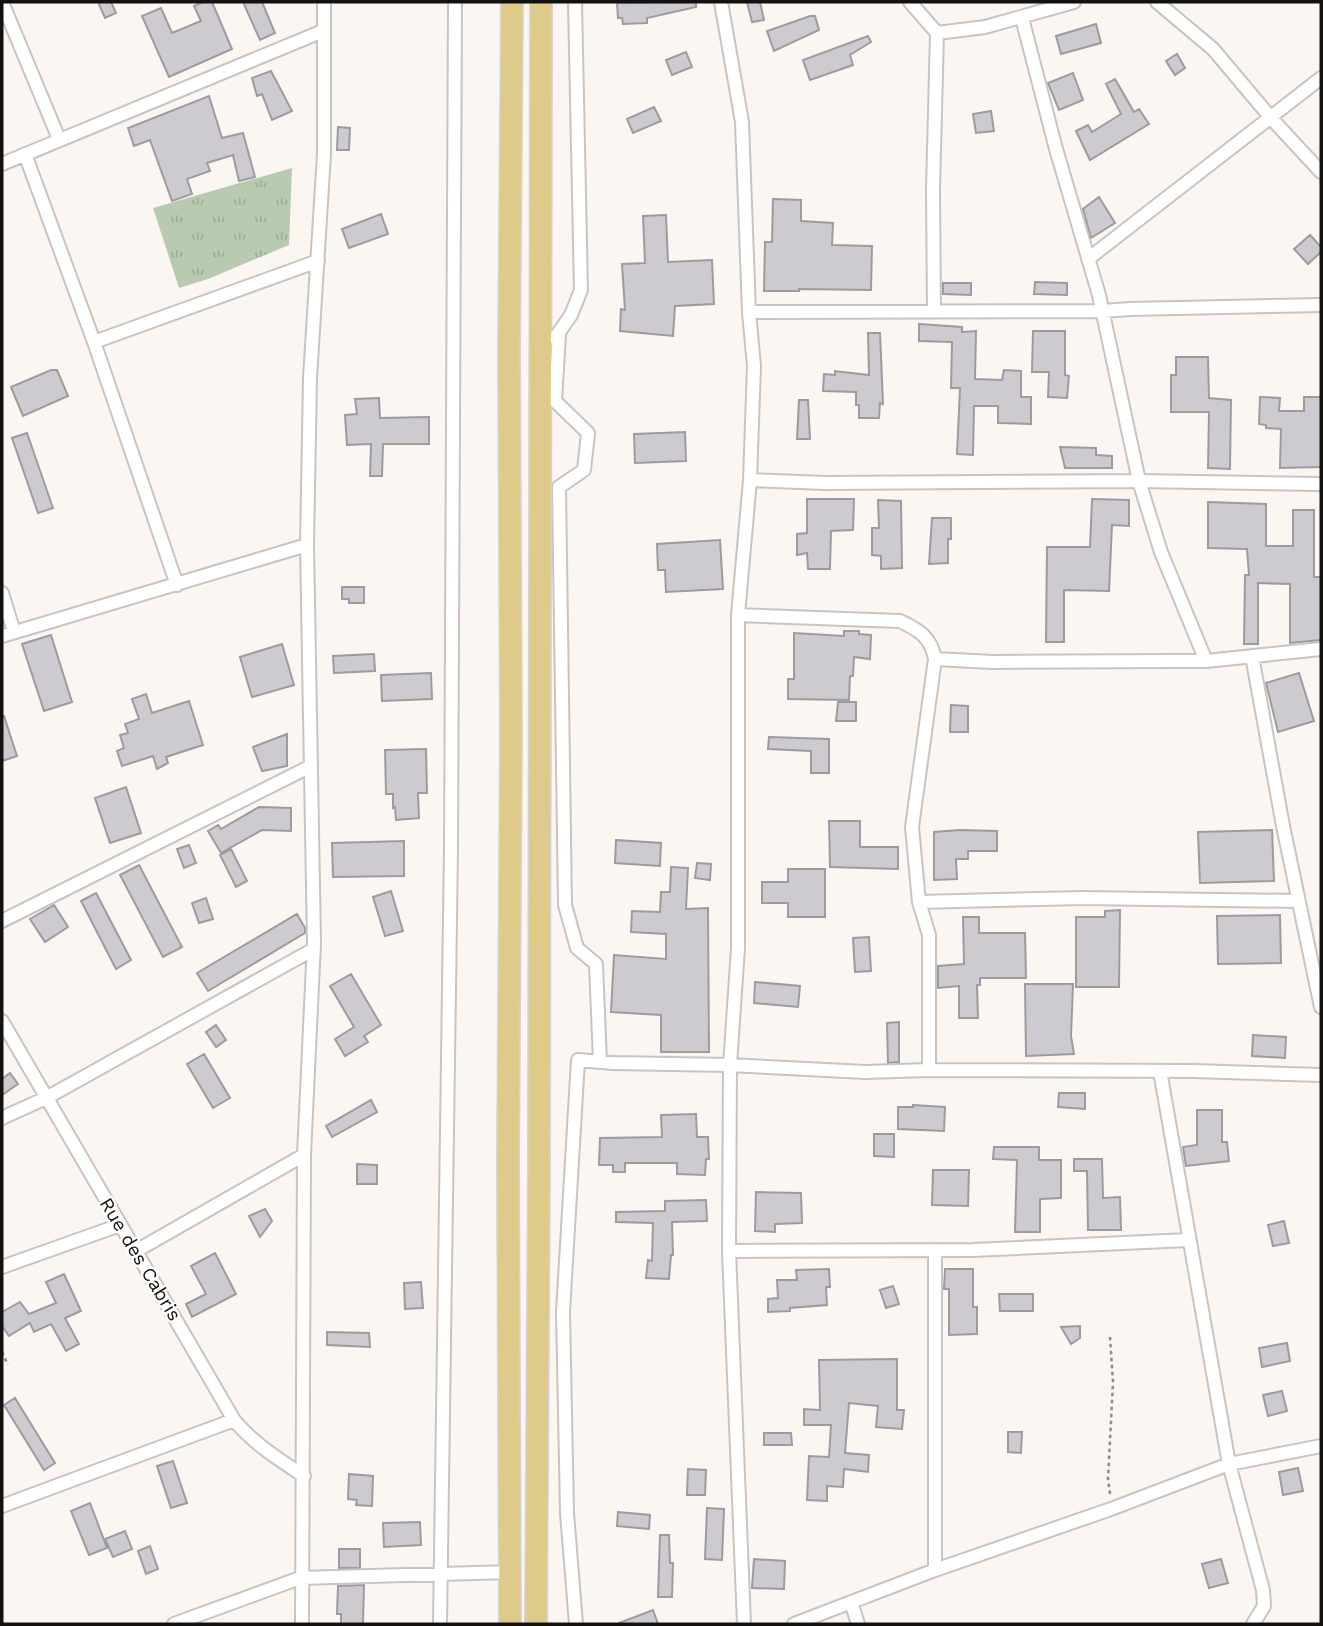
<svg xmlns="http://www.w3.org/2000/svg" width="1323" height="1626" font-family="'Work Sans',sans-serif">
<style>
.grass{fill:url(#grass-tufts)}
.building{fill:#cdcbd0;stroke:#9c9ba0;stroke-width:2}
.lines{fill:none;stroke-linecap:round;stroke-linejoin:round}
.street-casing{stroke:#cac4c1;stroke-width:16}
.primary-casing{stroke:#d5d4d4;stroke-width:24}
.path{stroke:#8e8a88;stroke-width:2.5;stroke-dasharray:3.5 3.5;stroke-linecap:butt}
.street{stroke:#fff;stroke-width:12}
.primary{stroke:#dfcb89;stroke-width:21}
.labels{text-anchor:middle;stroke-width:5;stroke-linejoin:round;paint-order:stroke}
.street-label{font-size:19px;fill:#141211;stroke:#fff}
</style>
<defs>
<pattern id="grass-tufts" width="24" height="20" patternUnits="userSpaceOnUse" patternTransform="scale(1.75)"><rect width="24" height="20" fill="#b8cbb1"/><path d="M3 7l-1-3M5 7V3M7 7l1-3M15 17l-1-3M17 17v-4M19 17l1-3" fill="none" stroke="#9dad97"/></pattern>
</defs>
<rect width="100%" height="100%" fill="#fcf6f3"/>
<path class="grass" d="M292,168l-3,77 -81,34 -29,9 -26,-80z"/>
<path class="building" d="M98,2h13l5,11 -11,5z
M203,2h9l20,47 -63,28 -27,-61 19,-8 11,25 29,-12 -7,-15z
M243,2h19l13,31 -15,7z
M696,2v5l-49,11v5l-24,1 -1,-6h-4l-1,-15z
M747,2h13l4,18 -12,2z
M810,16h5l4,14 -45,21 -7,-20z
M1096,24l5,19 -40,11 -5,-18z
M868,36l3,6 -21,13 3,10 -43,15 -7,-20z
M686,52l6,15 -20,8 -6,-15z
M1177,54l8,14 -10,7 -9,-14z
M271,71l21,40 -20,9 -10,-26 -5,2 -5,-18z
M1073,73l10,27 -24,10 -11,-27z
M1115,79l19,33 5,-3 10,15 -59,36 -14,-29 12,-6 4,7 29,-18 -15,-30z
M209,96l13,42 21,-5 12,44 -16,4 -6,-26 -26,8 3,8 -23,8 5,15 -20,7 -22,-61 -16,6 -6,-18z
M654,107l7,14 -28,12 -6,-14z
M991,111l3,20 -18,2 -3,-19z
M338,127l12,1 -1,22h-12z
M1099,197l16,26 -24,15 -8,-29z
M773,199l28,1v21l32,2 -1,22 40,1 -1,44 -72,-1v2h-35l1,-49h7z
M381,214l7,20 -39,14 -7,-19z
M666,215l2,47 44,-2 2,44 -39,2 -2,30 -53,-5 1,-22 4,1 -3,-46 23,-1 -2,-47z
M1310,235l11,12v5l-13,12 -14,-15z
M1035,282l32,1v12l-33,-1z
M943,283h28v12l-28,-1z
M919,324l43,3v5l14,-1 -1,48 27,1 2,-10 17,1v26h10v27l-33,-1v-17h-24l-1,49 -16,-1 3,-66h-9l1,-46 -33,-1z
M1033,331h32v44l4,1 -2,22 -19,-1 1,-25h-17z
M868,333h12l3,71 -3,-1 -1,15h-20v-13h-3v-13l-33,-1 1,-17 11,1v-4l34,4z
M1176,357h32l1,41 22,2 -1,69 -22,-1 1,-56h-38v-37h5z
M51,370h6l11,26 -45,20 -12,-29z
M1260,397l20,1 -1,13h25v-14h17v70l-41,1 1,-39 -15,-1v-3l-7,-1z
M379,398l1,20 49,-1v27h-46l-1,32h-12l1,-32 -24,1 -2,-30 12,-1 -2,-15z
M799,400h9l2,39h-13z
M685,432l1,29 -51,2 -1,-29z
M27,433l26,75 -15,5 -26,-75z
M1060,447l36,1v7l16,1v12h-47z
M807,499h47l-1,31 -22,1 -1,38h-22l-1,-16 -10,2v-21l10,-1z
M1092,499l37,1v26l-17,-1 -3,66 -45,-1v52h-18l1,-95h43z
M878,500l23,1 1,67 -21,1v-13l-9,-1v-27h7z
M1208,502l58,2v42h27v-36h21v67h7v63l-31,3v-59l-32,-1v61h-14l1,-69h4l-2,-26 -39,-1z
M932,518h19v21h-3v24l-19,1z
M720,540l3,49 -57,3 -1,-22h-7l-1,-26z
M342,587h22v16h-15v-4h-7z
M844,631h15v3l12,1 -1,24 -16,-2 -1,19h-3l-1,24 -61,-1v-20h6v-46l50,3z
M51,635l21,67 -28,9 -22,-67z
M282,644l12,41 -42,12 -12,-40z
M374,654l1,17 -41,2 -1,-17z
M431,673l1,26 -50,2 -1,-26z
M1299,673l15,48 -36,11 -12,-49z
M146,694l6,19 37,-12 14,44 -37,12 2,6 -11,6 -4,-13 -31,10 -5,-15 7,-3 -4,-13 8,-2 -3,-9 14,-5 -7,-20z
M838,702h18v19h-20z
M951,705l17,1v26h-18z
M2,716h2l13,40 -15,5z
M287,734v32l-25,5 -9,-24z
M769,737l60,2v34h-18v-22l-43,-2z
M426,749l1,44h-9l1,25 -23,2 -1,-13 -2,1v-14h-7l-1,-44z
M126,787l15,46 -31,10 -15,-45z
M259,807l32,1v23l-29,-1 -41,23 -13,-22 10,-6 3,4z
M829,821h31v26h38v22l-68,-2z
M960,830l37,1v20h-29v8h-12l1,20 -23,1v-48z
M1272,830l2,51 -74,2 -2,-51z
M616,840l45,3 -1,23 -45,-3z
M404,841v35l-71,1 -1,-34z
M189,845l7,18 -12,5 -7,-19z
M231,849l16,32 -11,6 -16,-32z
M697,863l14,1 -1,16 -15,-2z
M139,865l43,82 -19,10 -43,-82z
M671,867l17,1 -2,41 22,-1 1,144h-48v-37l-50,-3 3,-57 52,4v-25l-35,-2 1,-21 28,1 1,-20h9z
M788,869h37v48h-37v-14h-26v-21h26z
M391,891l12,40 -18,5 -12,-39z
M96,893l35,67 -15,9 -35,-68z
M206,898l7,21 -14,4 -7,-20z
M54,905l14,22 -23,15 -15,-23z
M1120,910l-1,77h-43v-70h29v-6z
M297,914l8,14v5l-97,58 -11,-18z
M1280,915l1,48 -63,1 -1,-48z
M963,917h16v16h46l1,45h-46v7h-3l1,33h-19v-32l-21,2v-22l26,-2z
M869,937l2,34 -16,1 -2,-34z
M351,974l30,51 -17,11 4,6 -23,14 -10,-17 19,-12 -24,-41z
M755,982l45,4 -2,21 -44,-4z
M1025,984h48l-2,52 3,18 -48,2z
M899,1022v40l-11,1 -1,-40z
M216,1025l10,15 -10,7 -10,-15z
M1253,1035l33,2 -1,21 -33,-2z
M204,1054l26,44 -17,10 -26,-44z
M10,1073l8,11 -16,11v-16z
M1059,1093h26v16l-27,-2z
M371,1100l6,12 -45,25 -6,-11z
M913,1105l32,2 -1,24 -46,-2v-22h15z
M1197,1110h25v32h5l2,19 -43,5 -3,-19 14,-2z
M696,1114l1,23h11l1,22h-3l-1,16 -28,-1v-11h-52v9h-12v-7h-14l1,-27 62,-1 -1,-22z
M874,1134h20v23l-20,-1z
M994,1147h45v13h22v38l-21,1v33h-25l2,-72 -24,-1z
M1074,1159h28l1,39 17,-1 1,33h-33l-1,-59h-13z
M357,1164l20,1v19h-20z
M933,1170h36l-1,36 -36,-1z
M756,1192l45,1 1,30 -27,1v8l-20,-1z
M706,1200l1,21 -35,1 1,33h-2l-2,24 -23,-1 2,-18 4,1 1,-38 -37,-1v-10l49,-1v-10z
M265,1209l7,12 -12,16 -11,-21z
M1284,1221l5,22 -16,3 -5,-21z
M215,1253l21,41 -44,23 -6,-13 20,-10 -15,-28z
M829,1269l1,18h-4l1,18 -37,3v3l-22,1v-13l10,-1 -1,-18h20l-1,-10z
M945,1269h28v38h4v27l-28,1v-46h-5z
M64,1274l17,37 -16,7 14,26 -13,7 -15,-27 -17,8 -4,-9 -21,13 -7,-10v-14l18,-10 9,12 27,-11 -10,-21z
M421,1282l2,26 -18,1 -1,-26z
M893,1286l6,18 -13,4 -6,-18z
M999,1294h34v17h-33z
M1080,1326v12l-9,6 -10,-17z
M327,1332l42,1 1,14 -43,-2z
M1287,1343l3,18 -28,6 -3,-19z
M897,1359v51h7l-2,19 -26,-2 2,-21 -29,-3 -4,50 24,2 -1,17 -24,-3 -1,18 -16,-1v15l-20,-1 2,-44 20,1 2,-32h-27v-16l16,1 -1,-50z
M1282,1391l5,20 -19,5 -5,-21z
M15,1398l40,65 -11,7 -40,-65z
M1008,1432h14l-1,21 -13,-1z
M764,1433h27l1,12h-28z
M173,1461l14,42 -16,5 -14,-42z
M1298,1468l5,23 -20,4 -4,-23z
M688,1469l18,1 -1,25h-18z
M349,1474l24,2 -1,30 -16,-1 1,-5 -9,-1z
M90,1503l17,45 -18,7 -18,-44z
M707,1508l17,1 -2,51 -17,-1z
M618,1512l32,3 -1,14 -32,-3z
M420,1522l1,23 -37,2 -1,-24z
M125,1531l7,18 -19,8 -8,-18z
M660,1535h9l1,28h3l-1,34h-14z
M150,1546l8,23 -12,5 -8,-23z
M339,1549h21v19h-21z
M754,1559l31,2 -1,28 -32,-1z
M1221,1559l7,24 -19,5 -7,-24z
M364,1585l-1,39h-22v-10h-4l1,-28z
M653,1610l5,14h-39v-1z"/>
<g class="lines">
<g class="street-casing">
<path id="street" d="M2,2l57,137
M721,2l21,120 7,190 5,54 -4,114 -12,135v333l-8,117 -1,186 15,373
M910,2l27,31 -4,156 1,122
M1157,2l56,47 58,69 50,54
M1022,18l34,131 43,146 40,186 22,71 45,109
M937,33l48,-6 89,-25
M25,154l69,188 83,243
M2,164l321,-133
M1088,259l233,-181
M749,312l354,-1 27,-2 191,-4
M559,335l-4,66 33,32 -4,37 -25,17 6,418 12,43 19,16 4,98
M555,338l16,-23 10,-25 -6,-288
M94,342l224,-81
M750,480l75,3 314,-2 182,3
M2,593l12,39
M738,615l162,6c19,9 31,16 35,38l-23,168 7,75 10,33v135
M2,636l305,-91
M1252,656l31,170 38,181
M935,659l58,3 180,-1h33l115,-12
M919,902l163,-4 216,3
M2,921l309,-155
M2,1021l232,399c20,24 44,39 70,56
M1160,1071l69,393 34,126 1,16 -11,18
M2,1118l44,-20 268,-149
M136,1251l168,-96
M729,1251l244,-1 215,-10
M2,1267l118,-42
M2,1506l232,-86
M935,1570v-320
M851,1602l7,22
M174,1624l126,-46 211,-6
M302,1624l2,-469 10,-212 -7,-398 3,-167 14,-224v-152
M440,1624l11,-776 4,-846
M576,1624l-9,-111 -4,-201 15,-252 35,3 117,2 135,7 64,-2 264,1 128,4
M794,1624l141,-54 176,-61 118,-45 92,-18"/>
</g>
<g class="primary-casing">
<path id="primary" d="M510,1624l-2,-463 3,-425 -2,-383 3,-351
M536,1624l3,-460 2,-1162"/>
</g>
<path class="path" d="M2,1352l6,13
M1110,1494l-2,-15 5,-97 -3,-45"/>
<use href="#street" class="street"/>
<use href="#primary" class="primary"/>
</g>
<g class="labels">
<g class="street-label">
<text transform="translate(141 1259) rotate(59)" y="7">Rue des Cabris</text>
</g>
</g>
<rect width="1323" height="1626" fill="none" stroke="#141211" stroke-width="7"/>
</svg>
